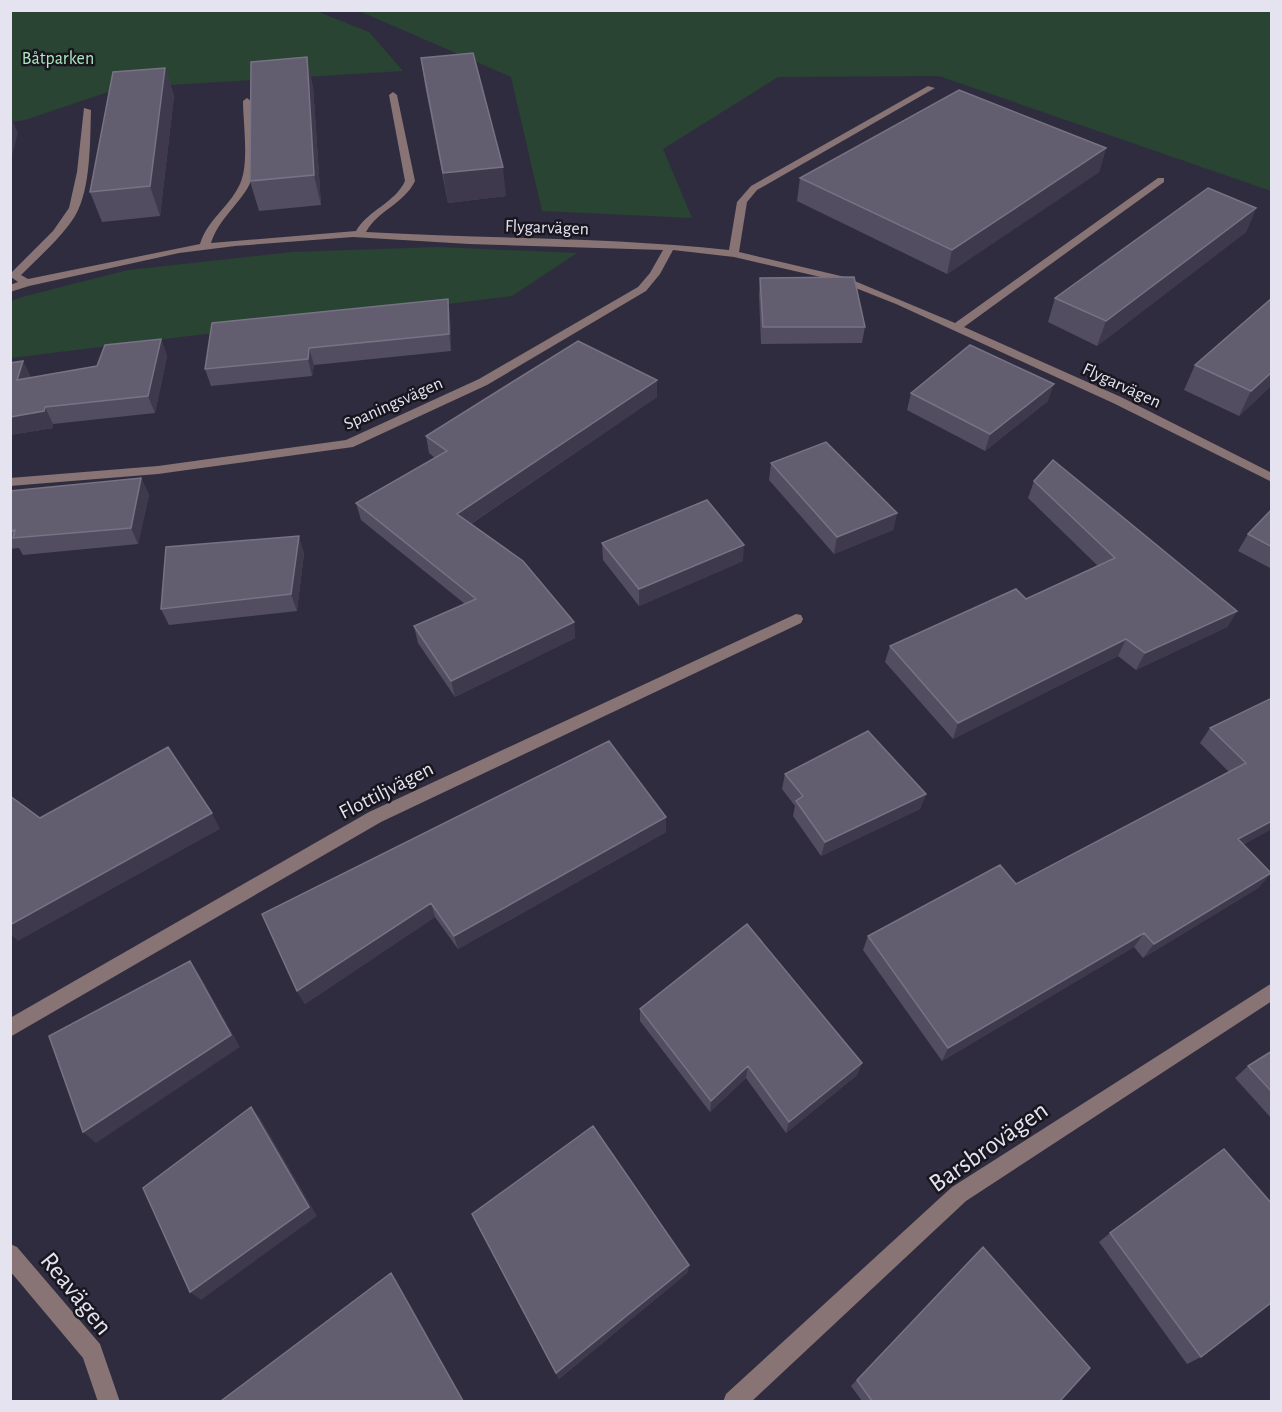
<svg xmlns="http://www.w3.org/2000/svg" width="1282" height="1412" font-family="'Alegreya Sans',sans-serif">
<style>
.green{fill:#294432}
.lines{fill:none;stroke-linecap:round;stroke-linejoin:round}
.minor{fill:#887474;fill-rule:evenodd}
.wall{fill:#534d61}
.shaded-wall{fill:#3e394d}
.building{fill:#635d70;stroke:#777284;stroke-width:1.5}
.labels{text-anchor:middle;stroke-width:5;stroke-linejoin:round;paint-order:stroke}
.far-park-label{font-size:18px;fill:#ade9bf;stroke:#18161f}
.far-street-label{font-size:18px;fill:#e5e3f0;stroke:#18161f}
.street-label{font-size:21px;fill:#e5e3f0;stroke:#18161f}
.near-street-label{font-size:26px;fill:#e5e3f0;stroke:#18161f}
</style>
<rect width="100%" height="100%" fill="#302c3f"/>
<path class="green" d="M10,11h306l53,21 34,39 -283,17 -95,32 -14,2z
M359,11h912v180l-332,-115 -161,1 -115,72 29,69 -150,-7 -31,-134z
M437,247l140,6 -65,43 -501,62v-57l11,-4 106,-27 164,-18z"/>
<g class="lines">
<path class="minor" d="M928,86l7,2 -178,102 -10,12 -8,50 106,25 110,46 203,-145h6v4l-200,145 157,70 151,76v9l-159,-79 -217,-99 -58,-23 -104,-24 -61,-7 -13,24 -14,17 -159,94 -134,62 -195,27 -148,12v-8l148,-12 188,-26 133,-61 159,-92 12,-14 13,-23 -194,-6 -116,-7 -118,9 -56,7 -150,33 -19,6v-7l8,-3 -7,-5v-4l42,-42 16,-23 8,-36 7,-64 7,2c-1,31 0,79 -16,106 -14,22 -35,40 -54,59l7,4 172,-35c8,-25 28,-36 39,-58 11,-20 4,-62 4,-85l4,-3 4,3c1,23 9,69 -4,88 -12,19 -29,32 -36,54l145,-12c12,-21 39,-28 49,-50l-16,-86 4,-3 4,3 18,86c-11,23 -37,29 -49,51 121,7 243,5 363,18l8,-48 14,-16z
M796,614l5,1 2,4 -2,4 -420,199 -371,215v-19l359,-206z
M1272,983v18l-306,200 -215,201h-28l3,-8 226,-207z
M10,1244l7,3 83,97 20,58h-22l-15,-44 -73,-87z"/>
</g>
<path class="wall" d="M421,58l85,138 -58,7 -23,-117z
M165,68l9,28 -14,120 -58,6 -12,-30z
M313,86l8,119 -62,6 -9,-30z
M1106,148l-7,24 -152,102 -150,-73 3,-23z
M1256,208l-10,24 -149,114 -49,-24 7,-24z
M760,278l105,49 -3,16 -101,1 -2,-49z
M448,299l2,17 1,35 -137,14 -2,11 -101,10 -6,-17z
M161,339l6,17 -12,57 -102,11v4l-43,7v-72l13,-2 8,17 66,-12z
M1195,365l77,20 -33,31 -55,-26z
M657,380v17l-186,127 103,98 1,16 -120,59 -37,-54 -4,-17 51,-22 -104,-84 -5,-17 79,-45 -6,-5 -3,-17z
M911,393l137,8 -63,50 -78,-41z
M771,463l126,50 -4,17 -59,24 -65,-74z
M141,478l8,17 -11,49 -115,11 -4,-7 -9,1v-58z
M1034,481l203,130 -10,16 -91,43 -18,-14 -165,83 -68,-77 5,-16 136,-47 72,-33 -70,-68z
M1272,509v60l-34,-18 10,-17z
M602,543l141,18 -104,45 -36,-46z
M304,553l-7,58 -128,14 -8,-16z
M1272,698l-29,147 28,28 -13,15 -115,70 -9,-11 -192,114 -79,-111 5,-14 148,-52 213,-112 -29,-29 10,-15z
M785,774l141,20 -6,15 -99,47 -28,-40 2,-10 -13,-17z
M666,832l-208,117 -23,-32 -130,87 -8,-13 -35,-77z
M640,1009l222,54 -5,12 -71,58 -40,-55 -36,34 -70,-91z
M1272,1051v68l-37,-41 13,-12z
M472,1214l217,51 -2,8 -128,106 -83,-156z
M1110,1233l91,124 -14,7 -88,-122z
M983,1247l77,154h-198l-11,-15z"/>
<path class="shaded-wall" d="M307,57l6,29 8,119 -7,-30z
M165,68l9,28 -14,120 -10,-30z
M10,115l8,18 -8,30z
M1106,148l-7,24 -152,102 5,-24z
M503,167l3,29 -58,7 -5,-30z
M1256,208l-10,24 -149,114 9,-25z
M448,299l2,17 1,35 -2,-17z
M161,339l6,17 -12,57 -7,-17z
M309,348l5,17 -2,11 -4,-17z
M23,361l8,17 -14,2z
M1272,372v13l-33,31 12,-25z
M657,380v17l-197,134 -3,-17z
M1054,384l-6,17 -63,50 5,-17z
M45,407l8,17v4l-43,7v-18z
M141,478l8,17 -11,49 -7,-16z
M897,513l-4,17 -59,24 3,-17z
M299,536l5,17 -7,58 -6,-17z
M744,545l-1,16 -104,45v-17z
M1237,611l-10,16 -91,43 9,-17z
M574,622l1,16 -120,59 -4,-16z
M1126,639l-8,17 -165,83 5,-16z
M926,794l-6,15 -99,47 4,-14z
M212,813l8,16 -202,112 -8,-7v-9z
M666,817v15l-208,117 -4,-13z
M1272,821v8l-45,25 11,-15z
M1271,873l-13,15 -115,70 11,-14z
M431,903l4,14 -130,87 -8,-13z
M1144,933l-10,14 -192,114 6,-13z
M190,961l9,13 41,73 -144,96 -13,-11z
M862,1063l-5,12 -71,58 3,-11z
M748,1066l-2,12 -36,34 1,-11z
M251,1107l9,11 57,98 -116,84 -11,-8z
M689,1265l-2,8 -128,106 -3,-6z
M391,1273l6,8 67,120h-1z"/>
<path class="building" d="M473,53l30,114 -60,6 -22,-115z
M307,57l7,118 -64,6 1,-119z
M165,68l-15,118 -60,6 23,-120z
M959,90l147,58 -154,102 -152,-72z
M1208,188l48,20 -150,113 -51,-23z
M854,277l11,50h-102l-3,-49z
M1272,298v74l-21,19 -56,-26z
M448,299l1,35 -140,14 -1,11 -103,10 7,-46z
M161,339l-13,57 -103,11 -1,4 -34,6v-54l13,-2 -6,19 80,-14 8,-21z
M578,341l79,39 -200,134 66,47 51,61 -123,59 -37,-55 62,-27 -120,-96 91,-52 -21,-15z
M970,345l84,39 -64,50 -79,-41z
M826,442l71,71 -60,24 -66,-74z
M1053,460l184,151 -92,42 -19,-14 -168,84 -68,-77 126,-57 10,10 89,-41 -81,-77z
M141,478l-10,50 -118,10 2,-8 -5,1v-40z
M707,500l37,45 -105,44 -37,-46z
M1272,509v38l-24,-13z
M299,536l-8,58 -130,15 5,-62z
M1272,698v123l-34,18 33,34 -117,71 -10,-11 -196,115 -80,-112 132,-71 16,19 230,-121 -36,-35z
M868,731l58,63 -101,48 -29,-41 7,-5 -18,-22z
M609,741l57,76 -212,119 -23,-33 -134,88 -35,-77z
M168,747l44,66 -202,112v-129l30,22z
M747,924l115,139 -73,59 -41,-56 -37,35 -71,-92z
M190,961l41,74 -148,97 -34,-96z
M1272,1051v41l-24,-26z
M251,1107l58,100 -119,85 -47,-104z
M593,1126l96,139 -133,108 -84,-159z
M1224,1149l48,55v98l-71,55 -91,-124z
M983,1247l107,121 -30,33h-188l-15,-21z
M391,1273l72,128h-242z"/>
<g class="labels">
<g class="far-park-label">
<text x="58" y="64">Båtparken</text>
</g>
<g class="far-street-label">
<text transform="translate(547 227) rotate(2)" y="6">Flygarvägen</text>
<text transform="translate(1122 385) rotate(25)" y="6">Flygarvägen</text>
<text transform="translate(393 403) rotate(-24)" y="6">Spaningsvägen</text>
</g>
<g class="street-label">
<text transform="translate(386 790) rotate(-27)" y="7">Flottiljvägen</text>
</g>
<g class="near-street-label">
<text transform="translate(988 1146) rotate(-35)" y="9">Barsbrovägen</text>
<text transform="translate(77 1293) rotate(51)" y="9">Reavägen</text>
</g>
</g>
<rect width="1282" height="1412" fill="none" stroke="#e5e3f0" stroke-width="24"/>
</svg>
